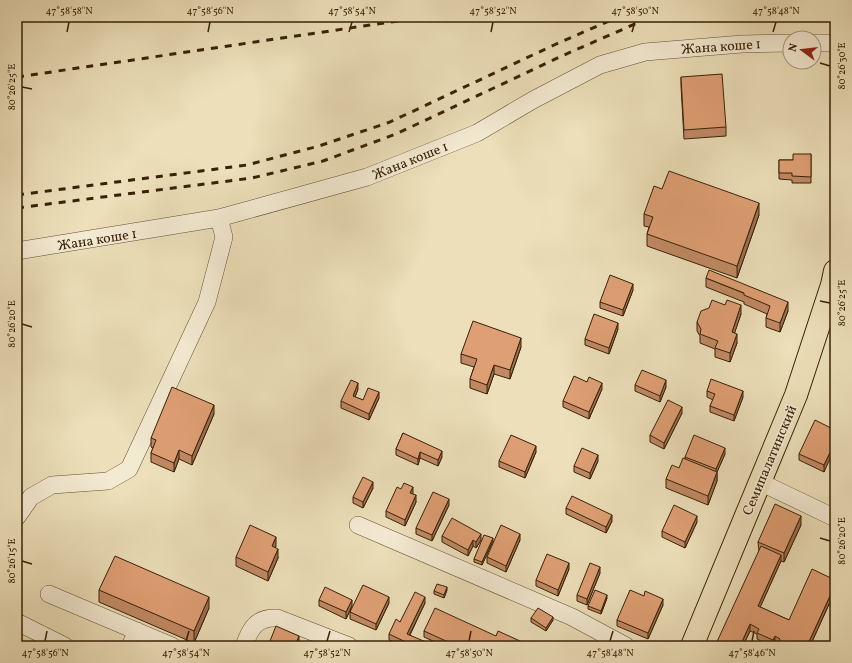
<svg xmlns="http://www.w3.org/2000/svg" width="852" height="663" font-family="Vollkorn,serif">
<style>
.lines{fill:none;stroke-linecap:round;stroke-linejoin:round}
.minor-casing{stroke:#655034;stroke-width:18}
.major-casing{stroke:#382107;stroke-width:24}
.minor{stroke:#f3ead2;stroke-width:17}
.major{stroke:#ecdfb9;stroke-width:22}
.rail{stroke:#382107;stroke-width:3;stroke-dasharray:7 7;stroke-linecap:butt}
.wall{fill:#c08964;stroke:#382107}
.shaded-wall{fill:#9c6f51;stroke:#382107}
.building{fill:#df9f74;stroke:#382107}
.ticks{fill:none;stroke:#382107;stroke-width:1.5}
.labels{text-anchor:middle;stroke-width:3;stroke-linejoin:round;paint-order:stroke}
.street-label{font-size:14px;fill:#382107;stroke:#f3ead2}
.neatline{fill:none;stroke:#382107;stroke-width:1.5}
.ticks-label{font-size:10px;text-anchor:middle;fill:#382107}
</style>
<rect width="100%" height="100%" fill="#ecdfb9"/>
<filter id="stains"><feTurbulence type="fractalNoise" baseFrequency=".005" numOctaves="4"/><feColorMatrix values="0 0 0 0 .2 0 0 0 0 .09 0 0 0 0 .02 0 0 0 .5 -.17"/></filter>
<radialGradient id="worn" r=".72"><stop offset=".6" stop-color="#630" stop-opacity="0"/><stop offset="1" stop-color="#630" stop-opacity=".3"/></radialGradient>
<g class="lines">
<g class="minor-casing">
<path id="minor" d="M814,43h21
M17,251l202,-33 148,-41 110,-44 56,-33 67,-35 45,-13 97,-8 48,-1
M760,482l75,36
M17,517l14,-20 21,-12 56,-4 21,-12 78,-167 17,-65 -5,-19
M358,525l214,92 54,29
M49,594l123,52
M17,622l48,24
M130,646l7,-15
M244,646c6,-17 12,-29 33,-28l72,28"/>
</g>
<g class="major-casing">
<path id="major" d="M692,646l104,-251 36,-110 3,-14"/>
</g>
<use href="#minor" class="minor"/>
<use href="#major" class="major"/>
<path class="rail" d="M17,77l408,-60
M17,195l230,-30 72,-19 71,-24 164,-77 64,-28
M17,208l235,-30 71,-17 73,-27 168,-79 87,-38"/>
</g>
<path class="wall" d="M681,77l45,50v9l-42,3 -3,-53z
M811,154v29h-19v-3l-13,-1v-19h14z
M662,189l97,26 -22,63 -90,-32v-12l2,-7 -5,-1v-12z
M706,278l82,33 -8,21 -14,-5v-9l1,-4 -23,-10v-2l-38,-15z
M633,290l-10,26 -23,-8v-6z
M741,314l-7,19 3,10 -7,19 -15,-5v-8l-15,-6v-7l-3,-5v-9z
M618,329l-9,25 -24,-9v-6z
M521,347l-11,32 -16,-5 -7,20 -17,-6v-9l4,-12 -13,-4v-9z
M587,382l15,7 -13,30 -26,-12v-6z
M635,385l31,2 -6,15 -25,-11z
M358,389l-3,8 8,3 16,-2 -10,22 -28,-12v-7z
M707,391l36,6 -9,24 -24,-9v-6l3,-6 -6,-3z
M682,413l-18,36 -14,-7v-7z
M214,414l-22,51 -13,-6 -5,13 -23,-10v-9l2,-5 -2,-1v-9z
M835,430l-11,42 -25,-12v-6z
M403,433l39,24 -4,9 -18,-8 -2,7 -22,-10v-6z
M536,452l-11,26 -26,-11v-6z
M725,454l-8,18v9l-9,24 -42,-17v-9l13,-11 6,-9v-2z
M598,461l-8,18 -16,-7v-6z
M373,488l-10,20 -10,-5v-6z
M413,494l3,8 -11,24 -19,-9v-6z
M449,505l-17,36 -16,-7v-6z
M566,508l46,13 -6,12 -40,-19z
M697,522l-12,26 -23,-11v-6z
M801,525l-17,37 -3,-1 -21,46 29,13 46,-29 -25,55h-33l1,-2 -3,-2 -2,4h-2l-14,-7v-5l-7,-3 -7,15 16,-95 -1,-9z
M442,536l39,4 -5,8 -3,-2 -5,10 -26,-14z
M520,540l-14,32 -19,-9v-6z
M493,541l-11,24 -8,-3v-3z
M276,546l-1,2 3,10 -10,23 -32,-15v-9z
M569,569l-11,27 -22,-10v-6z
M600,573l-13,32 -10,-4v-6z
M99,590l110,18 -15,35 -95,-41z
M447,590l-3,8 -10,-4v-3z
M644,596l19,9 -15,34 -31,-13v-6z
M607,598l-6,16 -13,-5v-3z
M319,600l33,6 -6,13 -27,-13z
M389,603l-13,27 -26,-11v-7z
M425,603l-15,32 16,11h-24l-13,-6v-6l11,-12z
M531,618l22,2 -7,11 -15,-9z
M424,631l72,5 35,10h-87l-20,-9z"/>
<path class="shaded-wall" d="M759,203v12l-22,63v-12z
M633,284v6l-10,26v-6z
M788,302v9l-8,21v-9z
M741,305v9l-9,27v-9z
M618,323v6l-9,25v-6z
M737,334v9l-7,19v-9z
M521,338v9l-11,32v-9z
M494,365v9l-7,20v-9z
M666,380v7l-6,15v-6z
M358,383v6l-5,13v-6z
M602,383v6l-13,30v-7z
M743,391v6l-9,24v-6z
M379,392v6l-10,22v-6z
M214,405v9l-22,51v-9z
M682,407v6l-18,36v-6z
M835,442v6l-11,24v-7z
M536,446v6l-11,26v-6z
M725,448v6l-8,18v9l-9,24v-9l8,-21v-6z
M179,450v9l-5,13v-9z
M442,451v6l-4,9v-6z
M420,452v6l-2,7v-6z
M598,455v6l-8,18v-6z
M373,482v6l-10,20v-6z
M413,487v7l-3,5v-6z
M416,495v7l-11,24v-6z
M449,499v6l-17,36v-6z
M612,515v6l-6,12v-6z
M697,516v6l-12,26v-6z
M801,516v9l-17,37v-9z
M481,534v6l-5,8v-6z
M520,534v6l-14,32v-6z
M276,537v9l-4,9v-9z
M493,538v3l-11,24v-3z
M473,540v6l-5,10v-6z
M278,549v9l-10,23v-9z
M781,555v6l-23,51v-6z
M569,563v6l-11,27v-6z
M600,567v6l-13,32v-6z
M835,585v6l-25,55h-3z
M447,587v3l-3,8v-3z
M607,595v3l-6,16v-3z
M209,597v11l-15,35v-12z
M389,597v6l-13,27v-6z
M425,597v6l-18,37v-6z
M663,599v6l-15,34v-6z
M352,600v6l-6,13v-7z
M553,617v3l-7,11v-3z
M750,624v7l-7,15h-3z
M299,636v10h-4z
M775,636v6l-2,4v-6z"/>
<path class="building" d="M722,74l4,53 -42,3 -3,-53z
M793,154h18v23l-19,-1v-3h-13v-13h14z
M669,171l90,32 -22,63 -90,-32 6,-17 -9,-3 10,-28 8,3z
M709,270l79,32 -8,21 -14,-5 4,-12 -26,-11v-2l-38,-15z
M610,275l23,9 -10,26 -23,-8z
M712,300l13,5 2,-5 14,5 -9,27 5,2 -7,19 -15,-5 3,-7 -18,-7 1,-5 -4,-7 4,-11 8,-3z
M594,314l24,9 -9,25 -24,-9z
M473,321l48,17 -11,32 -16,-5 -7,20 -17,-6 7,-20 -16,-5z
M642,370l24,10 -6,16 -25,-11z
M574,376l13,6 2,-5 13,6 -13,29 -26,-11z
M711,379l32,12 -9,24 -24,-9 5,-12 -8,-3z
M351,380l7,3 -5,13 10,4 5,-12 11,4 -10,22 -28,-13z
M172,387l42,18 -22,51 -13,-6 -5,13 -23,-10 5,-13 -5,-2z
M668,400l14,7 -18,36 -14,-8z
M815,420l20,10v12l-11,23 -25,-11z
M403,433l39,18 -4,9 -18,-8 -2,7 -22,-10z
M511,435l25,11 -11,26 -26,-11z
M694,435l31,13 -9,21 -31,-12z
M582,448l16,7 -8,18 -16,-7z
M683,458l34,14 -9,24 -42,-17 6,-14 7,3z
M363,477l10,5 -10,20 -10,-5z
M404,483l9,4 -3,6 6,2 -11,25 -19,-9 11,-24 4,2z
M433,492l16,7 -17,36 -16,-7z
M572,496l40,19 -6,12 -40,-19z
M775,504l26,12 -17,37 -26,-11z
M674,505l23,11 -12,26 -23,-11z
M452,518l29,16 -5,8 -3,-2 -5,10 -26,-14z
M250,525l26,12 -4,9 6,3 -10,23 -32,-15z
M501,525l19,9 -14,32 -19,-9z
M484,535l9,3 -11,24 -8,-3z
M761,546l20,9 -23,51 31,14 23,-51 23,11v5l-28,61h-30l3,-7 -5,-3 -2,4 -16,-7 2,-4 -9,-5 -10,22h-25z
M547,554l22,9 -11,27 -22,-10z
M115,556l94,41 -15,34 -95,-41z
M590,563l10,4 -13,32 -10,-4z
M437,584l10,3 -3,8 -10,-4z
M363,585l26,12 -13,27 -26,-12z
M325,587l27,13 -6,12 -27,-12z
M595,590l12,5 -6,16 -13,-5z
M630,590l14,6 1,-5 18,8 -15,34 -31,-13z
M415,592l10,5 -18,37 19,8 -2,4h-10l-25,-12 7,-15 4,3z
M435,608l61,28 2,-5 33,15h-74l-33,-15z
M538,608l15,9 -7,11 -15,-10z
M276,626l23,10 -4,10h-27z
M609,642l9,4h-11z"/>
<path class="ticks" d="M67,32l2,-10M208,32l2,-10M349,32l3,-10M491,32l2,-10M632,32l3,-10M773,32l3,-10M820,63l10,3M22,87l10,2M820,301l10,2M22,324l10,3M820,538l10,3M22,561l10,3M45,641l2,-10M186,641l3,-10M327,641l3,-10M469,641l2,-10M610,641l3,-10M752,641l2,-10"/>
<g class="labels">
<g class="street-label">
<text transform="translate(721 46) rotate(-4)" y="5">Жана коше 1</text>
<text transform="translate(410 160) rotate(-22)" y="5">Жана коше 1</text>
<text transform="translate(97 239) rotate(-9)" y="5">Жана коше 1</text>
<text transform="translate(769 460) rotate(-67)" y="5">Семипалатинский</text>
</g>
</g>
<rect width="852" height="663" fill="none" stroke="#ecdfb9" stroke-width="44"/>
<g transform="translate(802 50) rotate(285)"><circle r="19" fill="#f3ead2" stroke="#a89a81"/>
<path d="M0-3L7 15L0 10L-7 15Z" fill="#8f2418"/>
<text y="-6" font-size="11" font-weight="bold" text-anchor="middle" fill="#382107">N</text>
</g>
<rect x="22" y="22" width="808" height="619" class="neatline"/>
<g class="ticks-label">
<text x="69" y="14">47°58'58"N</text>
<text x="210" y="14">47°58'56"N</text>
<text x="352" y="14">47°58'54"N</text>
<text x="493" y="14">47°58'52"N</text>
<text x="635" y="14">47°58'50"N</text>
<text x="776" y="14">47°58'48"N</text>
<text transform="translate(841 66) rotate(-90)" y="4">80°26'30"E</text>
<text transform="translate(11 87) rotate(-90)" y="4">80°26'25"E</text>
<text transform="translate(841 303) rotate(-90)" y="4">80°26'25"E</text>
<text transform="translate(11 324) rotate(-90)" y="4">80°26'20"E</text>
<text transform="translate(841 541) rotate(-90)" y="4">80°26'20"E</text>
<text transform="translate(11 561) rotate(-90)" y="4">80°26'15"E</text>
<text x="45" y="656">47°58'56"N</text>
<text x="186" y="656">47°58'54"N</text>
<text x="327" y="656">47°58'52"N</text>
<text x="469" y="656">47°58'50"N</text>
<text x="610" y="656">47°58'48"N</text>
<text x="752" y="656">47°58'46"N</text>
</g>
<rect width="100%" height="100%" filter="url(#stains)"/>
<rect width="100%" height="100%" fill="url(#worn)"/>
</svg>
